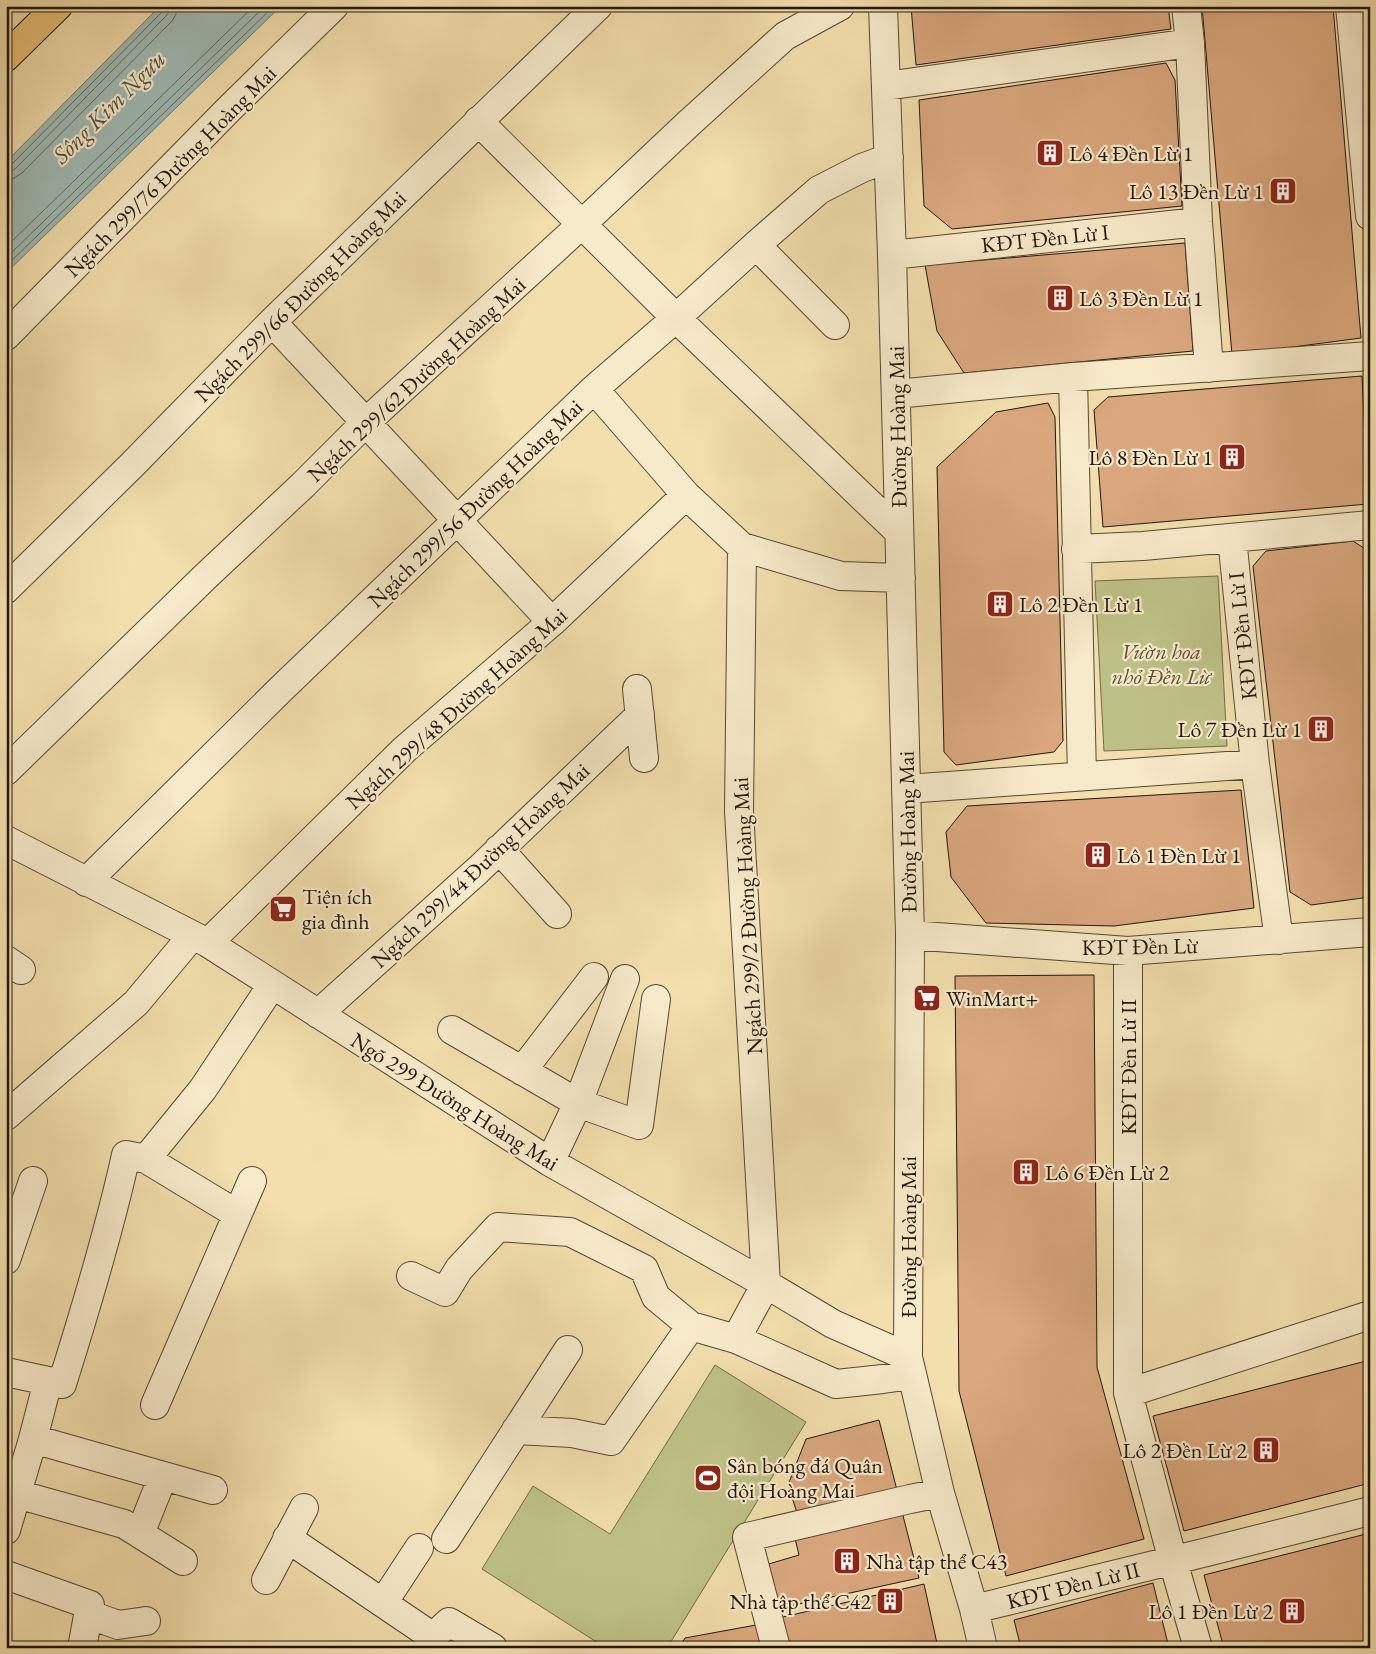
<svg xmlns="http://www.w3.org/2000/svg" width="1376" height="1654" font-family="'EB Garamond',serif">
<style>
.green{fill:#bec187;stroke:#706c4a}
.water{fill:#9fbab5;stroke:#6d7871}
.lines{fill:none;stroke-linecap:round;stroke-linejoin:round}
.shore{stroke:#606860;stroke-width:1}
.building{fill:#daa77e;stroke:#21160c}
.minor-casing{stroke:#554834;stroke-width:30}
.major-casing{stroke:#21160c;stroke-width:30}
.minor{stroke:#f7eaca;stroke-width:28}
.major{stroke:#e9c076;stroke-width:28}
.labels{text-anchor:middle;stroke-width:4.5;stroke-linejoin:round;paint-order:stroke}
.poi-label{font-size:22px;fill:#21160c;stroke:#f7eaca;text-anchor:start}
.street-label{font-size:22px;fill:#21160c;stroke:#f7eaca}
.park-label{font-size:22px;font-style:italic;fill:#585237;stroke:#f7eaca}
.water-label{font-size:24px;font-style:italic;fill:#4d4f47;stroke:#f7eaca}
</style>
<rect width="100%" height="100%" fill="#f2dfad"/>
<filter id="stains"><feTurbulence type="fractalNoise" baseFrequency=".004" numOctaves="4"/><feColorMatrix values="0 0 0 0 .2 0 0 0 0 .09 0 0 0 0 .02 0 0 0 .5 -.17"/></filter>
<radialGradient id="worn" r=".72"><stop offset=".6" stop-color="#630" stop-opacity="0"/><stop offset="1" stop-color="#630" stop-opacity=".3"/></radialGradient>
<path class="green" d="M1218,576l9,170 -123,5 -9,-170z
M715,1365l91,57 -139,226h-61l-124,-79 51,-83 77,48z"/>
<path class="water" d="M160,6h121l-275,267v-111z"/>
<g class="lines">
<path class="shore" d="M6,165l6,-1 150,-152 1,-6
M6,172l6,-1 4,-3 150,-152 3,-4 1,-6
M6,179l8,-1 8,-5 150,-152 4,-7 1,-8
M6,247l248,-241
M6,258l259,-252
M6,266l268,-260"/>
</g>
<path class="building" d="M911,6h257l3,23 -255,36z
M1202,6h131l28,332 -129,17z
M1166,63l9,17 7,126 -230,23 -28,-23 -5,-106z
M1185,243l8,108 -229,22 -27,-42 -12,-66z
M1362,376l6,128 -265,23 -9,-117 14,-13z
M1048,403l7,14 8,324 -9,11 -98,13 -12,-13 -7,-285 59,-55z
M1353,541l17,11v345l-59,8 -21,-13 -37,-326 13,-15z
M1241,790l13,118 -140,18 -128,-3 -35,-46 -5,-45 21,-26z
M1094,975l3,392 47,172 -138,37 -47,-185 -4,-415z
M1370,1360v123l-186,48 -31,-115z
M879,1420l19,74 -100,22 -10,-31 18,-46z
M901,1508l18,70 -143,31 -14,-43 37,-11 -6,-25z
M1370,1533v115h-146l-20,-73z
M1153,1583l16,65h-148l-7,-28z
M924,1584l14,64h-151l-8,-30z
M756,1625l7,23h-84l6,-10z"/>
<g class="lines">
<g class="minor-casing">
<path id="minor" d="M883,6l9,249 18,680 -2,422 32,136 34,116 9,39
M1186,6l4,37 8,179 11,146
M1350,6l20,210
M886,86l304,-43
M478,121l198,197 223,214
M756,245l79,80
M892,255l306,-33
M272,322l280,300
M6,336l223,-227 105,-103
M1073,377l9,399
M594,389l92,106 56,52 99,29 60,2
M896,394l177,-17 297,-21
M1232,538l23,226 24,176
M1076,549l67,-3 227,-21
M6,589l126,-124 140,-143 326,-316
M637,689l7,69
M6,771l200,-195 97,-91 62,-62 217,-199 106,-100 97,-88 55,-30
M906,789l349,-25
M6,840l202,103 342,219 216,122 67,40 75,33
M499,849l58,65
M86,882l195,-193 313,-300 82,-71 80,-73 63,-55 43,-22 27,-10
M910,935l218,16 242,-19
M208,943l197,-194 147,-127 134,-127
M1128,951v442l45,168 25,87
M6,960l15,10
M318,1014l160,-144 162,-155
M452,1030l126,73 61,22 17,-126
M522,1071l72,-94
M6,1116l130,-113 56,-67
M146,1159l91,55
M550,1162l28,-59 47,-124
M6,1260l27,-79
M411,1276l34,16 14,-23 39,-42 72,5 74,37 12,28 35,29
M736,1339l30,-55 -27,-473 3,-264
M6,1372l56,12c24,-76 47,-152 64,-229l20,4 57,-70 69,-104
M1128,1393l242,-78
M155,1405l97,-224
M516,1430l56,3 39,8 80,-115 45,13 100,45 47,-5 29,-4
M33,1439l180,51
M6,1491l118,33 59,37
M6,1530l27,-91 15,-58
M140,1534l23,-58
M287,1538l146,99 -6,11
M446,1539l122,-189
M6,1575l84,30 -8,43
M266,1580l38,-72
M383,1603l36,-55
M974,1609l233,-57 163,-41
M88,1614l30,11 28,-4
M433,1637l16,-15 44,26
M776,1648l-29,-111 163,-38 30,-6"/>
</g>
<g class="major-casing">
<path id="major" d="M6,57l52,-51"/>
</g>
<use href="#minor" class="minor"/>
<use href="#major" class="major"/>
</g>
<defs>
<g id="building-square" transform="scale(1.4375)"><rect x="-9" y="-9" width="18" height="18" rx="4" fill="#8f2418" stroke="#f7eaca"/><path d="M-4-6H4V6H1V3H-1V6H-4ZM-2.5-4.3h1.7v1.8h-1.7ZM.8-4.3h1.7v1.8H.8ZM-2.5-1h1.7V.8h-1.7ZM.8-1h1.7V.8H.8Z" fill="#fff"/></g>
<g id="supermarket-square" transform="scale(1.4375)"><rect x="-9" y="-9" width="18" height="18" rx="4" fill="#8f2418" stroke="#f7eaca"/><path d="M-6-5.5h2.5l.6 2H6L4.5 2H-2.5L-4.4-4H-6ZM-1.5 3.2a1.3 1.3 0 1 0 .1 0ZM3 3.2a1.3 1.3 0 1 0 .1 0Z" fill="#fff"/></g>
<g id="stadium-square" transform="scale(1.4375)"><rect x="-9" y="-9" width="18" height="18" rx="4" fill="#8f2418" stroke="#f7eaca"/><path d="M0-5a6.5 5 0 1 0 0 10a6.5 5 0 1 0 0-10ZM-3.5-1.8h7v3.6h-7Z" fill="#fff"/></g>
</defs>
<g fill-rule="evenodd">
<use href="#building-square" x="1050" y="153"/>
<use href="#building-square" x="1283" y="191"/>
<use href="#building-square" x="1060" y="298"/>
<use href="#building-square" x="1232" y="457"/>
<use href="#building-square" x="1000" y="604"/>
<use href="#building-square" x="1321" y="729"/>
<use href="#building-square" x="1098" y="855"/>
<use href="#supermarket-square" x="283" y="909"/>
<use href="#supermarket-square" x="927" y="998"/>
<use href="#building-square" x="1026" y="1172"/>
<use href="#building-square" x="1266" y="1450"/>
<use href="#stadium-square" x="708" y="1478"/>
<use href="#building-square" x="847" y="1561"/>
<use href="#building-square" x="890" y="1601"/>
<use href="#building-square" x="1292" y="1611"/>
</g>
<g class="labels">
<g class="poi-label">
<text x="1069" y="161">Lô 4 Đền Lừ 1</text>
<text x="1264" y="199" text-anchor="end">Lô 13 Đền Lừ 1</text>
<text x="1079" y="306">Lô 3 Đền Lừ 1</text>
<text x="1213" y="465" text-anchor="end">Lô 8 Đền Lừ 1</text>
<text x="1019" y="612">Lô 2 Đền Lừ 1</text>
<text x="1302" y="737" text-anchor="end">Lô 7 Đền Lừ 1</text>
<text x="1117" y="863">Lô 1 Đền Lừ 1</text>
<text x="302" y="904">Tiện ích<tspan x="302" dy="25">gia đình</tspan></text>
<text x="946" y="1006">WinMart+</text>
<text x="1045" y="1180">Lô 6 Đền Lừ 2</text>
<text x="1247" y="1458" text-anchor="end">Lô 2 Đền Lừ 2</text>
<text x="727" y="1473">Sân bóng đá Quân<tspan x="727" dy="25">đội Hoàng Mai</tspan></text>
<text x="866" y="1569">Nhà tập thể C43</text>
<text x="871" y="1609" text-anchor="end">Nhà tập thể C42</text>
<text x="1273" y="1619" text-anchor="end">Lô 1 Đền Lừ 2</text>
</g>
<g class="street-label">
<text transform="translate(170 171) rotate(-45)" y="8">Ngách 299/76 Đường Hoàng Mai</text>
<text transform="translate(1045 238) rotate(-6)" y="8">KĐT Đền Lừ I</text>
<text transform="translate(300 296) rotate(-45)" y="8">Ngách 299/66 Đường Hoàng Mai</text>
<text transform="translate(416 379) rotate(-43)" y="8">Ngách 299/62 Đường Hoàng Mai</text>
<text transform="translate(897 427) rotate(-91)" y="8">Đường Hoàng Mai</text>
<text transform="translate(475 503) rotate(-44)" y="8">Ngách 299/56 Đường Hoàng Mai</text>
<text transform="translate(1242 636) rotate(-96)" y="8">KĐT Đền Lừ I</text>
<text transform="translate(456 708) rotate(-42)" y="8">Ngách 299/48 Đường Hoàng Mai</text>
<text transform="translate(907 832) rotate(-91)" y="8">Đường Hoàng Mai</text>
<text transform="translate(480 865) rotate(-43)" y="8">Ngách 299/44 Đường Hoàng Mai</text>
<text transform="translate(747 916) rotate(-93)" y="8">Ngách 299/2 Đường Hoàng Mai</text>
<text transform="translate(1140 946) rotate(-1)" y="8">KĐT Đền Lừ</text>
<text transform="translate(1128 1067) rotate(-90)" y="8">KĐT Đền Lừ II</text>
<text transform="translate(455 1101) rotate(32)" y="8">Ngõ 299 Đường Hoàng Mai</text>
<text transform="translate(908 1237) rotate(-90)" y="8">Đường Hoàng Mai</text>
<text transform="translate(1073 1585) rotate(-14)" y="8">KĐT Đền Lừ II</text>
</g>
<g class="park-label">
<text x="1161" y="659">Vườn hoa<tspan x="1161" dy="25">nhỏ Đền Lừ</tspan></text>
</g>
<g class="water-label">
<text transform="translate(109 107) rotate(-45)" y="8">Sông Kim Ngưu</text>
</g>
</g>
<rect width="1376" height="1654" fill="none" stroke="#f2dfad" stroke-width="25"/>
<rect x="8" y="8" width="1361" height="1639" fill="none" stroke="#21160c" stroke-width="2.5"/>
<rect x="12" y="12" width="1351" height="1629" fill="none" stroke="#21160c"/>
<rect width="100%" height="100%" filter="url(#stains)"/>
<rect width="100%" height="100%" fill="url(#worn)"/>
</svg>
